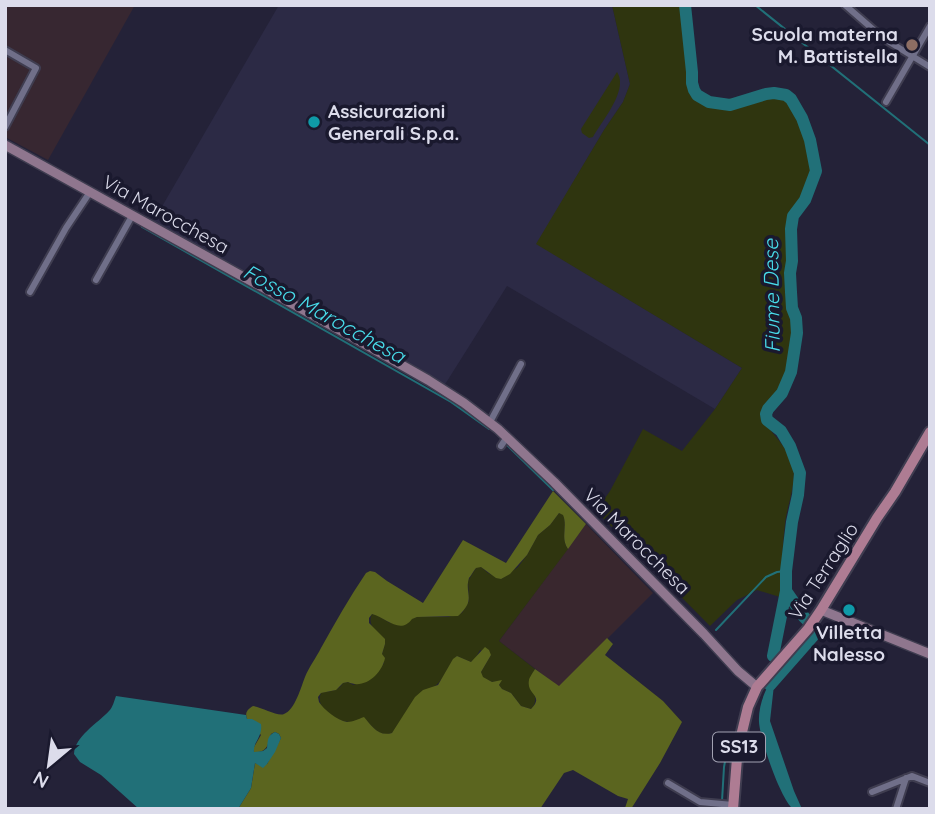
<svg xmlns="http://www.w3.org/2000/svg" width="935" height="814" font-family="Quicksand,sans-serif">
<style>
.built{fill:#2c2a45}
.industrial{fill:#39272e}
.medical{fill:#372731}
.green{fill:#2f350f}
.forest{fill:#5b651f}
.water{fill:#217078}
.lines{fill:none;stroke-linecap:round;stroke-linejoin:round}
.stream{stroke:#217078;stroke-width:2}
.river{stroke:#217078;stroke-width:12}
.street-casing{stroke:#3f3d50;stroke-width:10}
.secondary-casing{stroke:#3f3d50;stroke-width:12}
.primary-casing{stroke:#3f3d50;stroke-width:14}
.street{stroke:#706f89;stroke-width:6}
.secondary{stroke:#8f768e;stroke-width:9}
.primary{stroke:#ae7c93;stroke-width:10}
.education-dot{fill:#8d6e63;stroke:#1a192e;stroke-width:2.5}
.culture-dot{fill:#0f9aa8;stroke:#1a192e;stroke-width:2.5}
.labels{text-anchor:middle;stroke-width:7;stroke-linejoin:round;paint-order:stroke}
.shield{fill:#1a192e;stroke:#a2a2b2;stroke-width:2}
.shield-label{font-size:18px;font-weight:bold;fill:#dcdceb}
.poi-label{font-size:19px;font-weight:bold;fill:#dcdceb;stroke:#1a192e;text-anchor:end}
.street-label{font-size:19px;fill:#dcdceb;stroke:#1a192e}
.water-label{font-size:21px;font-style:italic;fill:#48dcea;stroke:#1a192e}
</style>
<rect width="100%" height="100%" fill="#242238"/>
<path class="built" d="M279,5h333l18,79 -7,18 -19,28 -67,114 205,124 -27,41 -208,-123 -63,100 -291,-164z"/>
<path class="industrial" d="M586,524l67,69 -94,94 -60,-46z"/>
<path class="medical" d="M5,5h130l-87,155 -43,-23z"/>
<path class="green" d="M612,5h76c2,16 5,32 6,48 0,9 -1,22 1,31 9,35 71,-1 93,9 9,5 15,16 18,25 6,14 15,36 14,51 -1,20 -18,34 -23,53 -5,17 -4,50 -3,69 0,7 2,14 2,21 0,15 -6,47 -9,62 -5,16 -25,30 -25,40 -1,10 26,32 30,48 6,20 -5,42 -7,62 -2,16 -3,32 -3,48 0,7 2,14 1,21 -1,20 -7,43 -14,62v-7l11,-51 -23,-7 -20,10 -27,26 -114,-115 14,-20 33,-62 39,22 33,-42 27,-41 -206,-124 68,-114 19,-28 7,-18z
M617,72c12,18 -15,49 -24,65l-4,1 -7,-5 -1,-4z
M559,513l4,1c5,12 -3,24 5,35l-69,92 36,28c-11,18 8,27 -4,40l-10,-3 -10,-13 -9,-4 -3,-4 2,-4 -9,1 -10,-5 -1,-5 10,-17 -11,-5 -5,9 -4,3 -14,-6c-10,9 -12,25 -25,32l-40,45c-11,4 -18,-4 -25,-12 -7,0 -16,2 -24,0 -12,-4 -28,-15 -22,-28 8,-2 17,-1 22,-10l5,-1 5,3c13,-5 23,-9 31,-22l-2,-9 3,-10c-6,-9 -19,-19 -13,-30l5,1 13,8 27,-6h31l14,-4 7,-12 -1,-20 8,-13 4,-2 8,7 13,6 17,-12 9,-12 11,-20 12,-10z"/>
<path class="forest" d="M553,491l33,33 -18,25c-8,-11 0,-23 -5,-34l-4,-2 -9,12 -12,10 -11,20 -17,19 -9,5 -5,-1 -15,-11 -5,1c-1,1 -6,9 -7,10 -5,16 8,21 -11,38l-41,1 -5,2c-12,16 -25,-1 -40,-5l-3,4v5l16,16v5l-3,10 3,4c-3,16 -21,32 -37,24l-5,1 -7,7 -15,3 -3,4 1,5c5,8 18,18 28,20 6,0 11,-3 17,-5 8,9 14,20 28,16l23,-36 8,-7 15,-5 15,-26 4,-3 14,6 14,-15 4,3 2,5 -10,17 2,5 9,5 10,-2 -3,5 3,4 9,4 10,13 10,3c14,-14 -5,-14 -2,-29 0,-2 5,-9 6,-11l24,17 48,-48 6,6 -8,11 58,46 19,21 -22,41 -29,46 -6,-1 3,-9 -10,-3 -45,-26 -9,3 -24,36h-302l13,-21 4,-25 5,2 7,-1 14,-26 -2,-4 -4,-2 -4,2c-3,11 -4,19 -17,18v-5l7,-12c-8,-9 -24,-20 -8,-29 9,1 25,11 31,8 11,-4 17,-27 21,-37 4,-10 11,-19 16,-29 14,-25 28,-50 45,-75l4,-2 5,1 12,9 36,22 40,-63 43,23z"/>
<path class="water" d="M778,671l-4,14 -4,36 24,70 8,18h-9c-13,-11 -33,-70 -34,-87 -1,-18 8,-38 19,-51z
M116,696l130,19 1,4h5l9,5c2,13 -8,18 -7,28l9,-1 4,-3c1,-8 0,-12 8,-16l4,2 2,4 -6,14 -8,12 -4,4 -8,-5 -4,25 -13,21h-99l-38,-34 -21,-13 -6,-8c1,-18 23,-30 35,-43 4,-4 5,-10 7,-15z"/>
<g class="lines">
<path class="stream" d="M755,5l175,140
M142,227l309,175 38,27
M507,445l46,45
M716,630l50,-53 11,-5 9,-1
M722,801l2,-34 6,-32"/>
<path class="river" d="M685,5l7,67v11l2,7 3,5 12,7 21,3 36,-11 8,-1 12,2 5,4 11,19 8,22 6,31 -11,29 -12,16 -2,13 1,32 -2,12 1,19 1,16 4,10 1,15 -6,39 -9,21 -14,16 -2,5 1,6 14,11 9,15 10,27 -2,22 -6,27 -6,49v20l-13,65
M770,685l44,-50 2,-6 -12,-12 -18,-26"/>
<g class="street-casing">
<path id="street" d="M845,5l38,33 47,29
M5,50l31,18 -31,59
M886,102l44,-76
M96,280l36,-64
M30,292l36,-64 24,-36
M490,422l31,-58
M501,446l6,-9
M668,783l32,19 33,3
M872,792l40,-16 18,7
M896,809l10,-31"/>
</g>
<g class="secondary-casing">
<path id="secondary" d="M5,145l349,193 74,42 36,23 34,26 56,53 150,152 34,37 19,16
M821,610l109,44"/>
</g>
<g class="primary-casing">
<path id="primary" d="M733,809l4,-51 5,-26 6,-25 9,-20 51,-58 13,-19 56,-92 18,-26 35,-60"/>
</g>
<use href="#street" class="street"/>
<use href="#secondary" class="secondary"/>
<use href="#primary" class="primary"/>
</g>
<circle class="education-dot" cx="912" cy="45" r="7"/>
<g class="culture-dot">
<circle cx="314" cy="122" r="7"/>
<circle cx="849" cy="610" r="7"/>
</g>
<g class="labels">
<rect class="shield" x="713" y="732.5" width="52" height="29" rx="5"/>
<g class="shield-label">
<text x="739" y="753">SS13</text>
</g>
<g class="poi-label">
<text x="898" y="41">Scuola materna<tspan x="898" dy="22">M. Battistella</tspan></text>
<text x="328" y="118" text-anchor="start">Assicurazioni<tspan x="328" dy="22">Generali S.p.a.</tspan></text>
<text x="849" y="639" text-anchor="middle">Villetta<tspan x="849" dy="22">Nalesso</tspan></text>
</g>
<g class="street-label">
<text transform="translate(166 214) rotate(29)" y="7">Via Marocchesa</text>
<text transform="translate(637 541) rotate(45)" y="7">Via Marocchesa</text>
<text transform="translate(823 571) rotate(-57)" y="7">Via Terraglio</text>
</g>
<g class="water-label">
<text transform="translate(772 296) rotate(-91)" y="7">Fiume Dese</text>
<text transform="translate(324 314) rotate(29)" y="7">Fosso Marocchesa</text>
</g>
</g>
<rect width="935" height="814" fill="none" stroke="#dcdceb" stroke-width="14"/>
<g transform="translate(49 765) rotate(209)" stroke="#1a192e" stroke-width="5" paint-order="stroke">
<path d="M0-5L12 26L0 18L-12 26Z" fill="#dcdceb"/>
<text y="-10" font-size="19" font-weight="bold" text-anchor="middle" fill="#dcdceb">N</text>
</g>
</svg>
